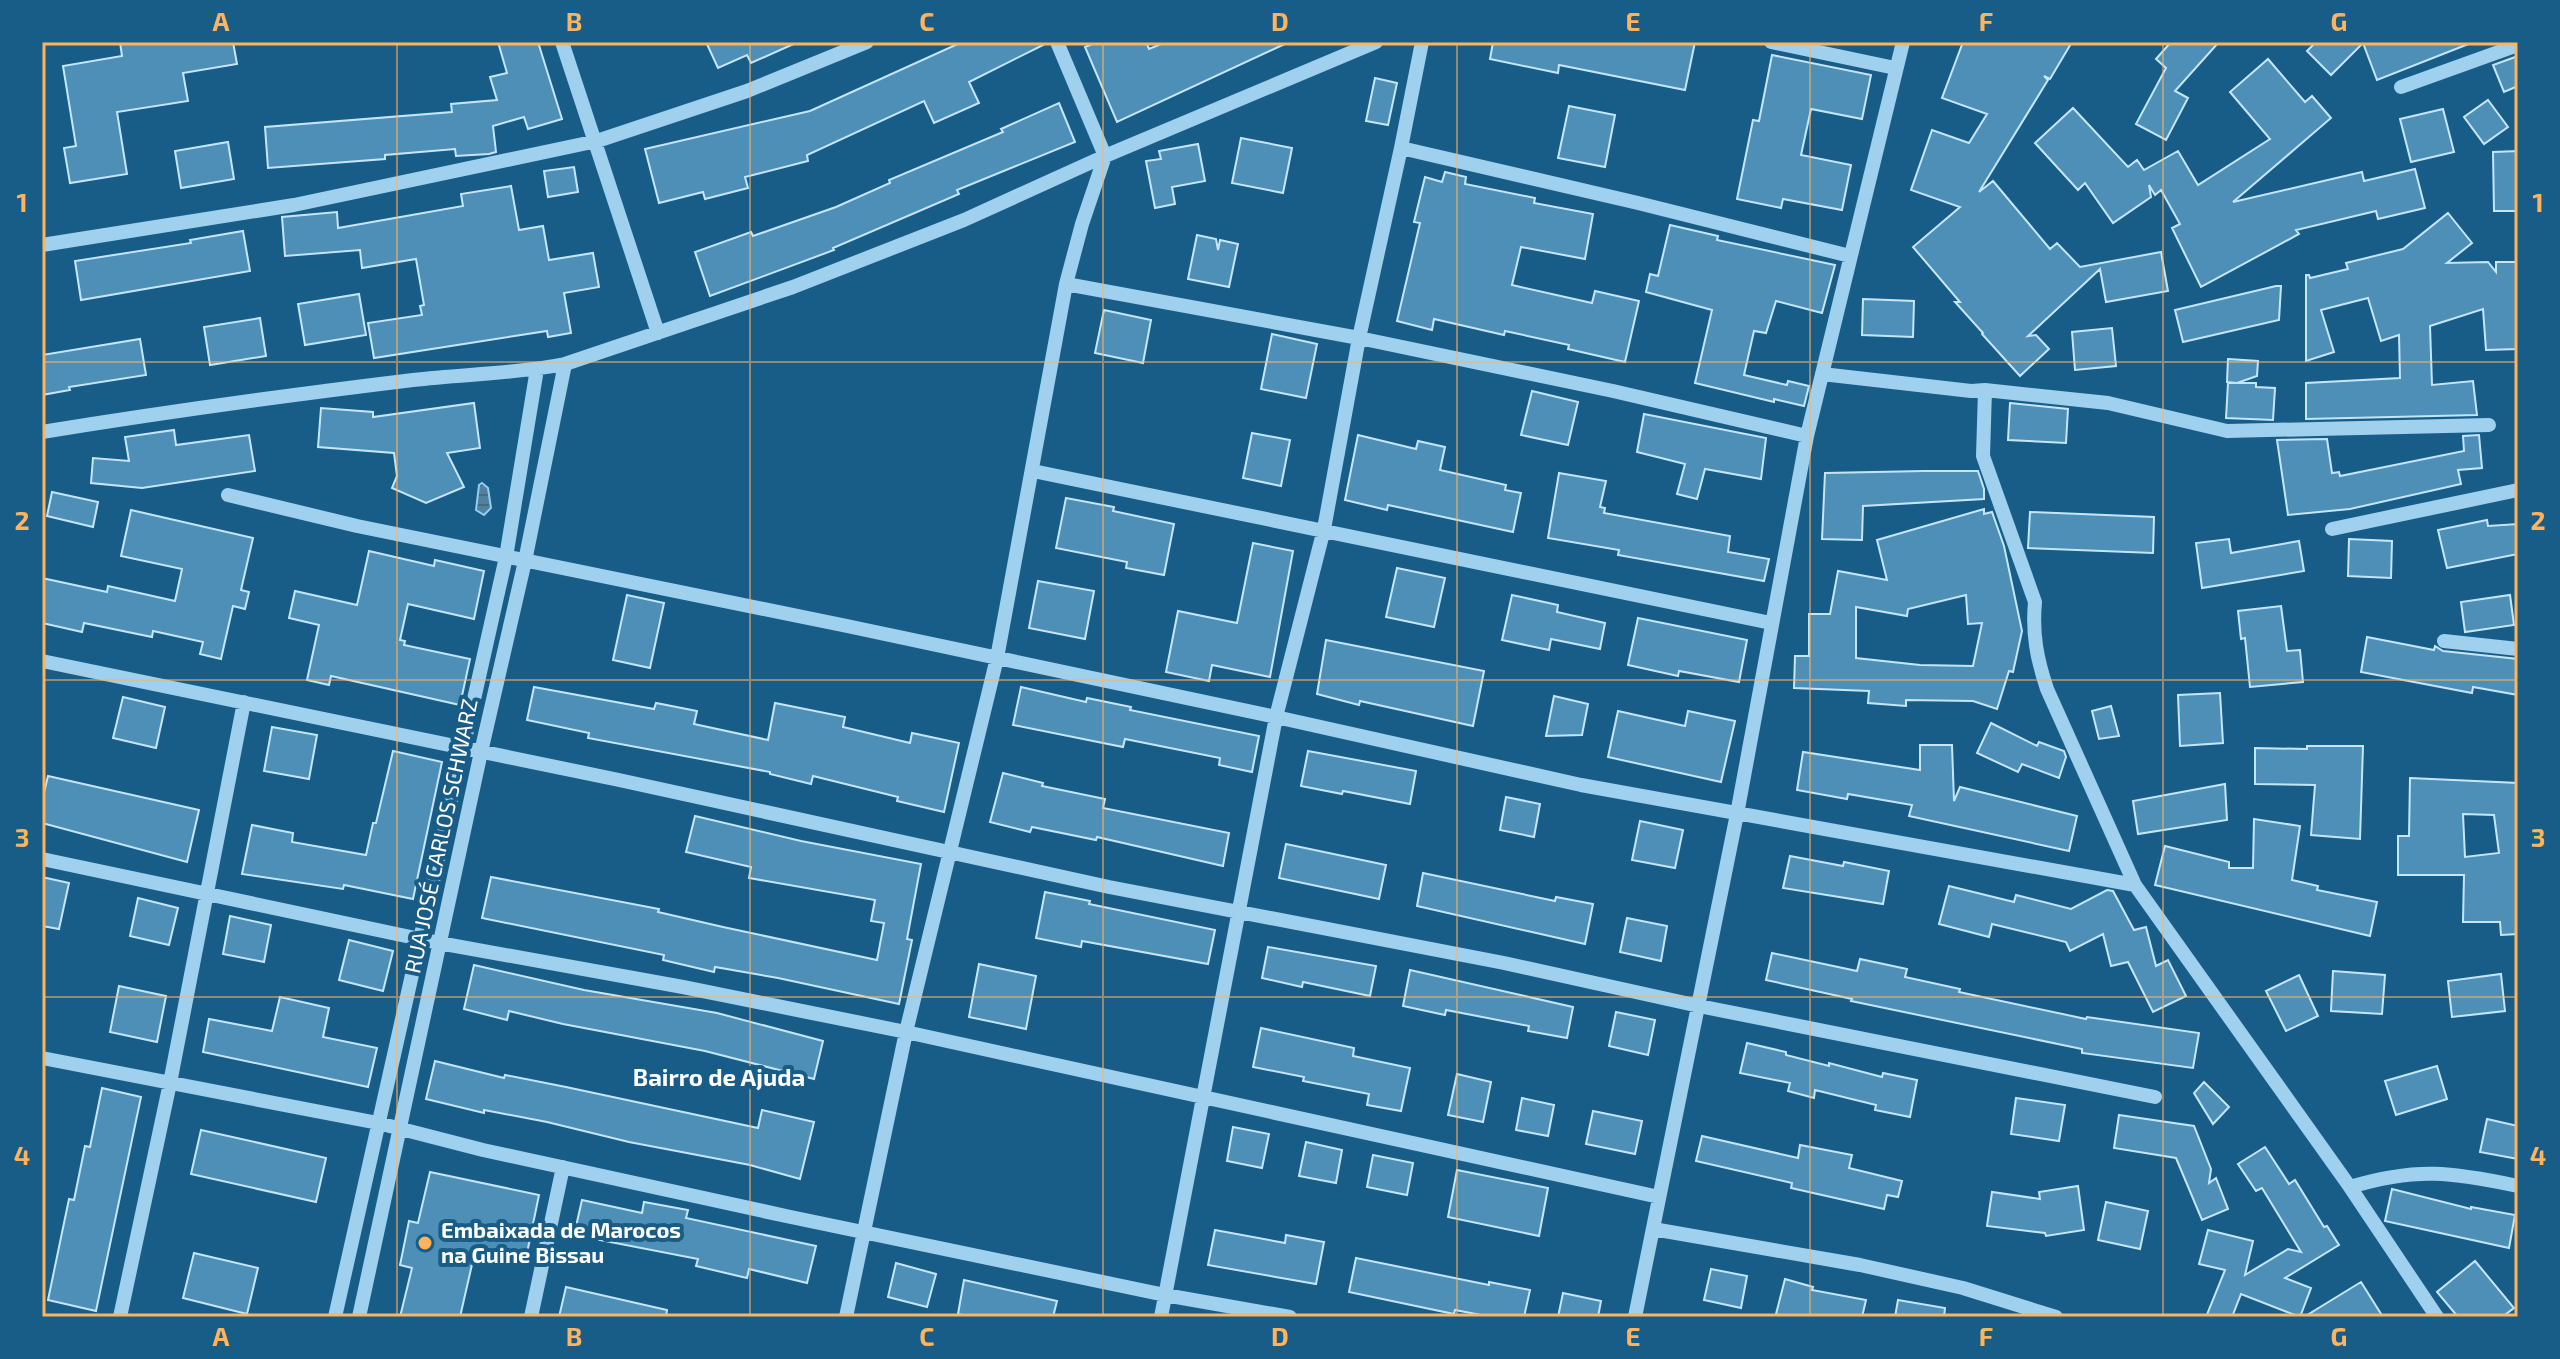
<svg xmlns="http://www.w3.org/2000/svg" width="2560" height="1359" font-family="'Exo 2',sans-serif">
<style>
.water{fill:url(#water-rules);stroke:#92cef0;stroke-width:2}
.building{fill:#4d8fb6;stroke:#c5e6fa;stroke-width:2;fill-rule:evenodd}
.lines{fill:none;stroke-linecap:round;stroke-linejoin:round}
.minor{stroke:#9fd0ed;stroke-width:14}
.grid{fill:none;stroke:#ffb35c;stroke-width:2;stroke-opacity:0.55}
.poi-dot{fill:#ffb35c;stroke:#185c88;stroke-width:3}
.labels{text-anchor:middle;stroke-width:8;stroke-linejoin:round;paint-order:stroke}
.street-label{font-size:22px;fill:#fff;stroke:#185c88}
.poi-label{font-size:22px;font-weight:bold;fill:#fff;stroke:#185c88;text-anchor:start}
.neighbourhood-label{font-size:24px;font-weight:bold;fill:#fff;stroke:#185c88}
.neatline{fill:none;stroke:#ffb35c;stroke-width:3}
.grid-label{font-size:26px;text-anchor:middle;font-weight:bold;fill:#ffb35c}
</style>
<defs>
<pattern id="water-rules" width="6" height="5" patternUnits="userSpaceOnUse" patternTransform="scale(2)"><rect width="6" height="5" fill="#4f81a0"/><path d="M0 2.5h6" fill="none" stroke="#4e697a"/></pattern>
</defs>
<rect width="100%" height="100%" fill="#185c88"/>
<path class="water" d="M482,483l6,5 3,20 -7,7 -8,-5 3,-25z"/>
<path class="building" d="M120,42h113l4,22 -54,9 5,28 -71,11 10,62 -57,9 -6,-35 12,-2 -13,-80 59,-10z
M498,42h40l24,77 -34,10 -4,-12 -31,9 3,26 -7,2 -33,2 -1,-7 -70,6v4l-117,9 -3,-41 187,-15 -1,-8 46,-4 -7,-23 17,-4z
M706,42h92l-47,21 -4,-8 -29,13z
M962,42l85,1 -78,39 10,21 -45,20 -10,-22 -117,54 1,6 -63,16 3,11 -43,11 -2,-7 -44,11 -14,-54 165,-38z
M1097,42h49l3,7 17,-7h123l-172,80 -32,-75z
M1493,42h202l-10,48 -126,-25 -1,8 -68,-14z
M1963,42h109l-22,37 -6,-3 4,4 -69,112 14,-11 57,68 7,-6 23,24 81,-15 7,39 -62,11 -6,-33 -72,67 8,-1 13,14 -29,27 -38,-42 1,-1 -28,-31h5l-47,-55 47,-40 -49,-17 21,-60 37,13 18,-29 -45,-16z
M2171,42h48l-44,49 13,7 -22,42 -30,-16 30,-56 -10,-9z
M2316,42h155v1l-94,37 -14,-37 -32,32 -24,-24z
M1772,55l99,20 -9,44 -51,-10 -10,46 50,10 -9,45 -59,-11 -2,9 -44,-9 16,-79 6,1z
M2518,56v30l-14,6 -11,-27z
M2268,59l37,43 7,-6 19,22 -98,84 129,-30 2,9 51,-12 10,39 -47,11 -2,-8 -80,19 3,4 -98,53 -29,-59 8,-4 -19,-34 -6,5 -6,-10 2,12 -38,26 -28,-40 -7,7 -43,-47 38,-35 55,59 9,-7 7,10 34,-19 20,34 72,-46 -40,-47z
M1375,78l22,5 -9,42 -22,-4z
M2488,100l20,27 -24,17 -20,-27z
M1059,103l16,39 -118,48 2,4 -126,54 1,2 -124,46 -15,-44 56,-20 2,4 83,-29 54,-24 -1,-3 114,-48 -2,-3z
M1569,106l46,9 -10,52 -47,-9z
M2443,109l11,43 -43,10 -11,-43z
M1241,138l51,10 -9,45 -51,-10z
M228,142l6,37 -53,9 -6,-37z
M1198,144l7,37 -33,6 3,17 -20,4 -9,-47 15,-2 -2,-8z
M2518,151v60h-24l-1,-59z
M574,167l4,25 -30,5 -4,-26z
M1445,172l21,5 -1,7 70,14 -1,5 59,11 -8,45 -64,-12 -9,38 80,18 3,-12 44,10 -14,61 -57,-13 1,-4 -64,-14 -1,4 -70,-16 -2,11 -35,-9 23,-98 -6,-1 11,-45 17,5z
M511,186l8,44 24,-4 6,34 44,-7 6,34 -35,6 7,40 -23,4 -1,-6 -173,27 -6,-35 54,-8 -2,-9 4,-1 -8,-46 -54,9 -2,-18 -75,6 -3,-39 55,-5 1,16 125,-22 -2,-12z
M2448,213l24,30 -25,20 41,-1 8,10v-10h22v87l-32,1 -3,-41 -53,17 2,59 41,-4 4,34 -171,4v-36l94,-5 -1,-43 -18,6 -13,-43 -47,12 13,42 -28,9v-86h3l1,3 38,-9 -2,-6 57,-14z
M1670,225l48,11 -1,4 118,25 -13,48 -46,-12 -10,32 -12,-2 -10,44 43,10 1,-4 21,5 -5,20 -30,-7v3l-79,-19 17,-73 -66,-18 4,-18 8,2z
M243,231l7,40 -169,29 -6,-39 116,-18 -1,-3z
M1197,235l19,4 2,11 2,-10 18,4 -9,43 -41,-8z
M2276,286h5l-2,34 -96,22 -8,-32z
M359,294l7,41 -61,10 -7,-41z
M1863,299l51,2 -1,36 -51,-2z
M1104,310l47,10 -8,43 -48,-10z
M260,318l6,38 -56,9 -6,-38z
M2112,328l4,38 -41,4 -3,-38z
M1272,334l45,10 -11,54 -45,-9z
M140,339l6,36 -77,12 1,3 -28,5v-40z
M2228,359l30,2 -1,15 -20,7 -10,-1z
M2228,383h28v4l19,1 -2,32 -47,-2z
M1532,391l46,11 -10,43 -47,-10z
M474,403l6,45 -33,5 17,34 -38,16 -34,-15 5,-12 -3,-23 -76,-6 3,-39 52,4v5z
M2010,403l58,6 -2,34 -58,-3z
M1644,414l122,24 -5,41 -56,-10 -8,30 -20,-5 8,-30 -48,-12z
M174,430l2,15 73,-10 6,36 -113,17 -51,-5 2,-25 36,3 -4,-24z
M1252,433l38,7 -9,46 -38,-8z
M1358,435l58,14 2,-8 27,6 -5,23 66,15 -1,5 16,3 -8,39 -125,-27 -1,5 -42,-10z
M2479,435l3,33 -24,2 3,14 -111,25 -62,6 -11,-75 50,-1 5,34 7,-1 1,4 124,-25 -1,-15z
M1924,471h54l6,18v10l-121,7 -1,34 -40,-1 3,-66z
M1559,473l47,8 -6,26 5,1 -1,5 126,23 -2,16 41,7 -5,22 -146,-26 1,-5 -71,-12z
M52,492l46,10 -5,25 -46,-11z
M1066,498l48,9 -1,4 61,13 -10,51 -38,-7 1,-6 -71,-14z
M1984,509v5l8,-2 12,34 18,85 -9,41 -4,-1 -12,38 -24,-8 -67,-1v6l-38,-3 1,-12 -75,-3 1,-32h14v-42h21l8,-43 49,9 -10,-40zM1966,595l2,29 14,-1 -9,43 -53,-1 -64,-7v-51l51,9 1,-7z
M131,510l122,28 -12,52 8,2 -4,17 -12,-3 -12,53 -21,-5 3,-12 -50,-11 -1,6 -68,-14 -2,9 -40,-9v-45l65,14 1,-6 67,15 7,-32 -61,-13z
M2030,512l124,5 -1,36 -125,-5z
M2487,520l1,6 30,-2v30l-71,14 -9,-38z
M2229,539l2,14 68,-12 5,30 -102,17 -6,-45z
M2349,539l43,2 -1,37 -43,-2z
M1253,543l40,8 -23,126 -58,-12 -3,16 -43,-9 12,-61 59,12z
M369,551l65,15 1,-6 49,11 -10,48 -66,-15 -8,36 5,1 -1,4 66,14 -10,46 -129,-29 -2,9 -22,-5 12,-55 -30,-7 6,-27 62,14z
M1397,568l48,10 -11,49 -48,-10z
M1038,581l56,10 -9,48 -56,-11z
M627,595l37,8 -14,65 -37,-8z
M1512,595l46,10 -1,7 48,11 -5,26 -49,-10 -2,11 -47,-10z
M2510,595l4,30 -49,7 -4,-30z
M2281,606l6,45 13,-1 3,32 -53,5 -5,-49 -4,1 -3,-28z
M1638,618l109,22 -8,42 -60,-11 -1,5 -50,-11z
M2367,637l67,13 1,-4 8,5 75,8v36l-45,-8 -1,6 -111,-21z
M1326,640l158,31 -11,55 -113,-25 -1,4 -42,-11z
M534,687l120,22 2,-6 41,8 -3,13 74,16 7,-37 70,14 -2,10 67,16 2,-10 47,10 -15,69 -47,-11 1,-4 -85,-21 -2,8 -41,-10v-2l-182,-34 1,-5 -62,-13z
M1021,687l65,15 1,-4 44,9 -1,3 129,26 -7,36 -33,-7 1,-7 -95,-19 -2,8 -110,-22z
M2220,693l3,50 -43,3 -2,-51z
M1554,696l34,8 -6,31 -36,1z
M123,697l42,10 -9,41 -43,-10z
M2111,706l8,30 -20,3 -7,-28z
M1618,711l67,15 3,-15 47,10 -14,61 -113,-25z
M1991,723l46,23 2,-4 25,9 2,6 -7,21 -37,-14 -4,8 -41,-19z
M272,727l45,8 -8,44 -45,-8z
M1920,745h32l2,56 6,-14 117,29 -8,35 -160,-35 3,-11 -64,-11 -1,5 -50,-9 6,-38 117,18z
M2307,746h56l-3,93 -49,-4 4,-50 -60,-1v-36l52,1z
M393,751l49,11 -29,137 -69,-14 -1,4 -101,-15 10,-49 41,8 -1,9 74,13 7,-32h3z
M1308,751l108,20 -6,33 -67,-13 -1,3 -41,-8z
M1003,773l40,10 -1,3 63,13 -2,9 126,25 -6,33 -126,-29 -1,3 -64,-13 -2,5 -40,-10z
M48,776l151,34 -12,52 -145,-39v-22z
M2410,778l108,5v151l-17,1 -1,-13h-37l1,-47h-66v-39h11zM2463,814l31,1 5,38 -34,4z
M2225,784l2,36 -89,14 -5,-33z
M1506,797l34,7 -6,33 -34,-7z
M695,816l106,25 120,23 -14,75 5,1 -13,64 -121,-26 -63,-11 -1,5 -51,-12 1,-5 -182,-37 9,-41 168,32 -1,3 65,15 154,33 7,-37 -13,-2 4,-21 -126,-22 2,-11 -65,-15z
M2254,819l46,7 -8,54 26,6 -1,4 60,12 -7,34 -215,-51 10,-39 64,16v6h24z
M1640,821l43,9 -8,38 -43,-8z
M1286,844l100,21 -7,34 -100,-21z
M1790,856l53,10 1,-4 45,9 -6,33 -100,-16z
M1423,873l132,28 1,-4 37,7 -8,40 -168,-38z
M42,877l27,6 -10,46 -17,-3z
M1949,886l65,16 2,-7 55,14 36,-19 6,1 21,39 12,-3 10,39 12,-6 18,36 -33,16 -25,-50 -17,4 -8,-32 -33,17 -4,-9 -74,-18 -3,13 -50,-13z
M1045,892l45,9 -1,3 126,26 -7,34 -126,-23 -1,6 -45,-9z
M138,898l40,10 -9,37 -39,-9z
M230,916l41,9 -7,37 -41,-8z
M1627,918l40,8 -6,35 -41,-9z
M349,940l44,11 -10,40 -44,-11z
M1268,947l108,19 -6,30 -67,-14 -1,5 -40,-9z
M1772,953l85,18 3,-12 47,10 -2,8 55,12 -1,3 127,27 1,-2 112,16 -6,35 -111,-15v-4l-231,-48 1,-2 -86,-19z
M979,964l57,12 -10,53 -57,-12z
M474,965l110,25 133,23 106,28 -9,38 -109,-28 -142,-27 -54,-13 -2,9 -43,-11z
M1410,970l163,37 -6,31 -39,-7 1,-5 -83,-16 -1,5 -42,-9z
M2333,971l52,4 -3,39 -51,-3z
M2501,974l4,37 -53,6 -4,-36z
M2299,975l19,41 -32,15 -20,-40z
M119,986l47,10 -9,46 -47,-10z
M280,997l49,11 -6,29 54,11 -9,39 -165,-35 6,-33 63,12z
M1616,1012l39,8 -7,35 -39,-9z
M1261,1028l93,20 -1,8 57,12 -9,43 -34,-6 2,-11 -66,-13 1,-4 -51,-10z
M1747,1043l39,9v3l43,11v-3l53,14 1,-4 34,7 -7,37 -35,-7 1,-5 -61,-15 -1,8 -26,-7 2,-8 -50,-10z
M435,1061l69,17 1,-3 61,12 192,41 4,-18 52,12 -14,57 -50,-14 -121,-23 -82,-20 -63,-12v3l-58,-14z
M2437,1066l10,33 -51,16 -11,-34z
M1457,1074l34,8 -8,40 -35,-7z
M2204,1082l25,25 -16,17 -19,-31z
M102,1088l39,9 -45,214 -48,-11 21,-101 5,1 11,-54 5,1z
M1522,1098l32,7 -6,31 -32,-6z
M2016,1098l49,7 -6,36 -48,-7z
M1593,1111l49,10 -7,33 -49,-10z
M2119,1115l75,11 17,43 -2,14 7,-5 12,31 -26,11 -26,-62 -62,-10z
M2487,1119l31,7v33l-38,-7z
M1233,1127l36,7 -7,34 -35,-7z
M201,1130l125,28 -10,44 -125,-28z
M1702,1136l96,22 2,-13 52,10 -3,13 53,13 -4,16 -11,-2 -3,14 -93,-21 1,-5 -96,-22z
M1306,1142l36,8 -6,33 -37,-7z
M2265,1147l24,37 6,-4 29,47 3,-1 12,19 -54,33 26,10 -11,29 -59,-23 -9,23h-26l19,-47 -26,-6 9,-34 45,11 -8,34 43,-26 13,3 -39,-64 -6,3 -18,-27z
M1373,1155l40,8 -6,32 -40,-8z
M1457,1170l91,18 -9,48 -91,-19z
M430,1172l109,23 -13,63 -50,-11 -16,70h-60l12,-49 -12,-3 9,-44 9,2z
M2078,1186l6,44 -38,6 -1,-3 -58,-7 5,-34 48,7 -1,-7z
M2392,1189l79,20v-2l44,8 -6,33 -124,-27z
M582,1200l60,13 2,-11 44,8 -2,8 130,28 -9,37 -58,-14 -2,9 -51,-12 2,-7 -124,-24z
M2106,1202l42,9 -8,38 -42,-9z
M1215,1230l70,13 1,-8 38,7 -8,42 -108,-19z
M194,1253l64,15 -11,46 -64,-16z
M1356,1258l133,27v-3l41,8 -6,27h-33l-36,-7 -1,4 -105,-22z
M2475,1261l39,47 -12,9h-44l-21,-25z
M896,1263l40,11 -9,33 -39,-10z
M1711,1269l36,7 -6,32 -37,-8z
M1785,1279l28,8 -1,3 54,10 -4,17h-75l-11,-3z
M964,1280l93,21 -4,16h-82l-13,-3z
M2361,1282l22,35h-79z
M566,1287l101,23 -1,7h-107z
M1563,1293l38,8 -3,16h-40z
M1898,1300l47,8 -1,9h-49z"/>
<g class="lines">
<path class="minor" d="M562,42l96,291
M1771,42l124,26
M2401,87l117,-42
M1401,148l237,55 212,53
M42,245l252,-40 303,-64 150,-50 120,-49
M1066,284l293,54 254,53 194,45
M1822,374l149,17 14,-1 123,13 119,28 262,-6
M1985,390l-2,66 52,146c-3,32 2,57 12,87l88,196 215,302 87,130
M42,432c123,-20 247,-37 371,-52 50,-6 102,-6 152,-16l228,-77 171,-67 141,-64 271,-114
M1033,471l738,152
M228,495l129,31 490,100 429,91 305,68 554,100
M2332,529l186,-39
M2444,641l74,8
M42,661l577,119 490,107 395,76 195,43 456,91
M42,859l397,84 244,44 223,45 753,165
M42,1058l336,65 105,27 303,66 379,79 125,22
M2350,1187c66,-20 102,-15 168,-1
M1653,1229l207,36 103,23 93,29
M120,1317l50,-234 74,-381
M335,1317l171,-760 31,-188
M359,1317l122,-565 44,-191 40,-197
M531,1317l32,-150
M846,1317l60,-285 91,-374 69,-374 16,-60 23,-68 -48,-114
M1161,1317l115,-600 48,-188 35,-191 42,-190 21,-106
M1635,1317l102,-503 70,-378 96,-394"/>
</g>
<path class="grid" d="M397,42v1275M750,42v1275M1103,42v1275M1457,42v1275M1810,42v1275M2163,42v1275M42,362h2476M42,680h2476M42,997h2476"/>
<circle class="poi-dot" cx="425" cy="1243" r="8"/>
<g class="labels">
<g class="street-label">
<text transform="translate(441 836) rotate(-78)" y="8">RUA JOSÉ CARLOS SCHWARZ</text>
</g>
<g class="poi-label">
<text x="441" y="1238">Embaixada de Marocos<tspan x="441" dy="25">na Guine Bissau</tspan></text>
</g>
<g class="neighbourhood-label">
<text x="719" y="1086">Bairro de Ajuda</text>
</g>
</g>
<rect width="2560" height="1359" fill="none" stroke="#185c88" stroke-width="88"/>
<rect x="44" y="44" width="2472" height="1271" class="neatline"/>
<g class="grid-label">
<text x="221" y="31">A</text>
<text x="574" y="31">B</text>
<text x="927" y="31">C</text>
<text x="1280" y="31">D</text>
<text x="1633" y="31">E</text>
<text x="1986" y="31">F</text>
<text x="2339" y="31">G</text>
<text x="22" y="212">1</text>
<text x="2538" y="212">1</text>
<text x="22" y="530">2</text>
<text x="2538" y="530">2</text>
<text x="22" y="847">3</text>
<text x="2538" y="847">3</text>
<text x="22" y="1165">4</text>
<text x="2538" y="1165">4</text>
<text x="221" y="1346">A</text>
<text x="574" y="1346">B</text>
<text x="927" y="1346">C</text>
<text x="1280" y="1346">D</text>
<text x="1633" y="1346">E</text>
<text x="1986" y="1346">F</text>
<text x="2339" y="1346">G</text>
</g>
</svg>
